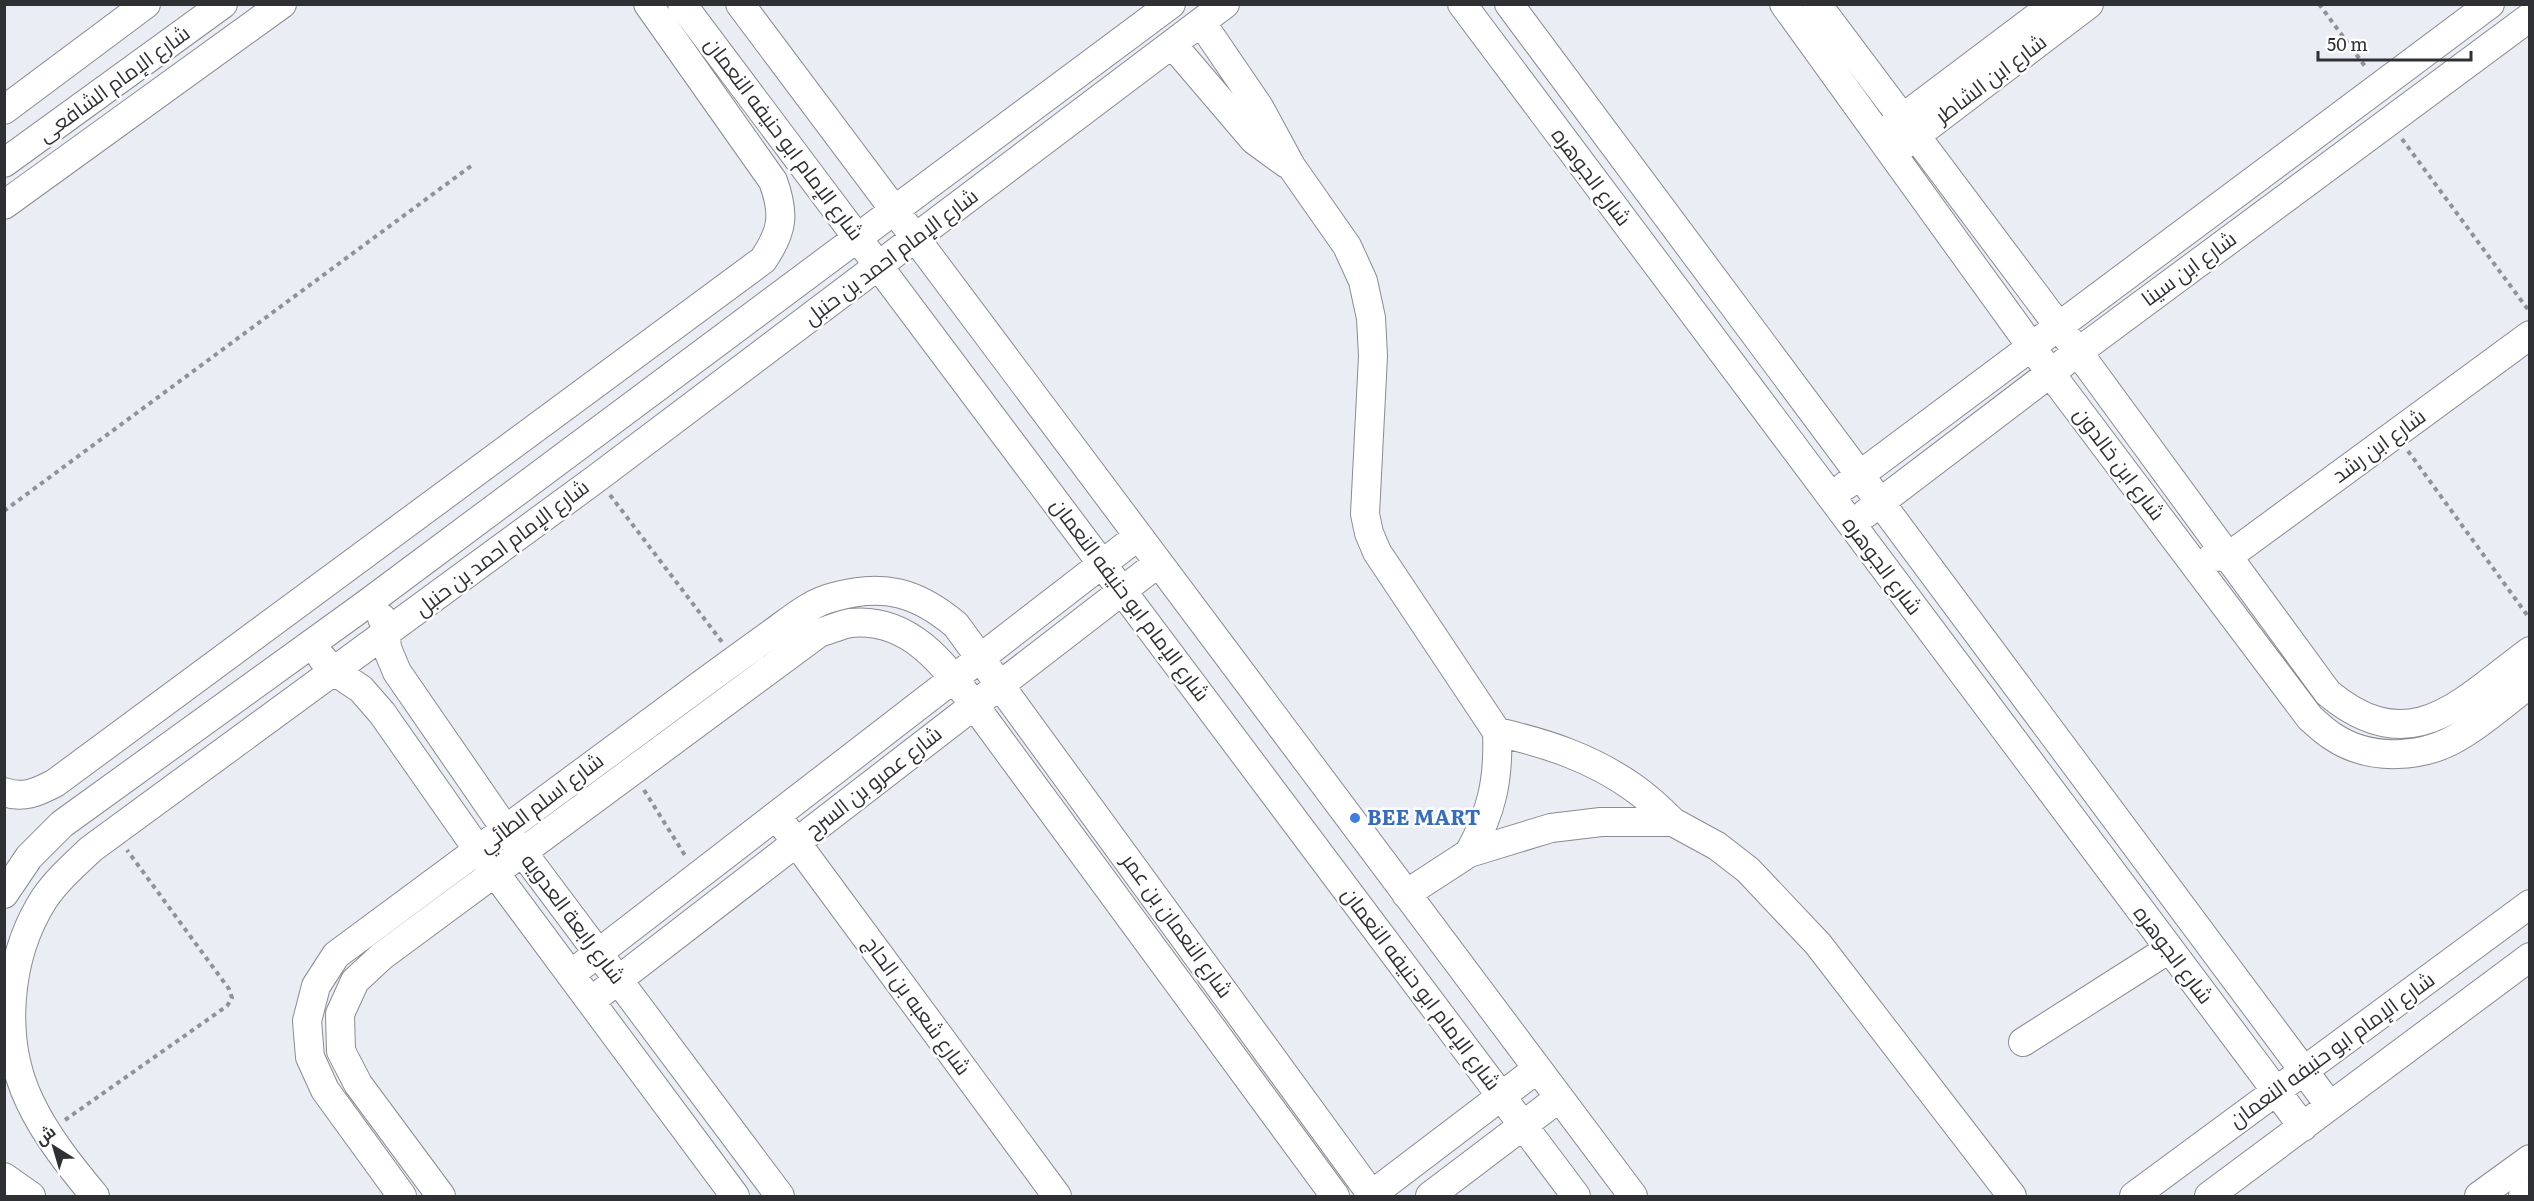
<svg xmlns="http://www.w3.org/2000/svg" width="2534" height="1201" font-family="Literata,Cairo,serif">
<style>
.lines{fill:none;stroke-linecap:round;stroke-linejoin:round}
.minor-casing{stroke:#888b92;stroke-width:30}
.path{stroke:#909297;stroke-width:4;stroke-dasharray:4.5 4.5;stroke-linecap:butt}
.minor{stroke:#fff;stroke-width:28}
.shop-dot{fill:#3f7fe0;stroke:#fff;stroke-width:2}
.labels{text-anchor:middle;stroke-width:5;stroke-linejoin:round;paint-order:stroke}
.street-label{font-size:21px;fill:#2f3033;stroke:#fff}
.shop-label{font-size:21px;font-weight:bold;fill:#366cbe;stroke:#fff;text-anchor:start}
</style>
<rect width="100%" height="100%" fill="#eaedf4"/>
<g class="lines">
<g class="minor-casing">
<path id="minor" d="M682,4l894,1192
M740,4l893,1192
M1462,4l841,1123
M1509,4l821,1102
M1784,4l267,370 259,344c7,6 14,13 22,18 38,26 93,23 131,-2 23,-14 45,-34 67,-50
M1817,4l261,348 250,341c83,69 133,9 202,-42
M1201,22l58,85 32,59 56,80 16,35 8,37 2,38 -8,158 4,19 8,19 120,180c2,48 -5,79 -28,121
M1172,44l82,96 33,24
M4,110l142,-106
M1888,129l166,-125
M1901,147l188,-143
M4,163l219,-159
M4,205l278,-201
M1845,486l645,-482
M1865,514l213,-162 452,-335
M2212,557l17,-1 301,-221
M382,618l3,7 2,23 10,24 109,158 274,366
M322,658l12,13 27,18 21,24 96,137 257,346
M1497,732c49,11 95,26 137,56 14,10 27,22 39,34
M4,792c19,7 34,0 51,-9l708,-523c20,-29 22,-46 10,-79l-125,-177
M784,826l273,370
M4,894l25,-37 33,-33 303,-219 806,-601
M1406,894l63,-41 82,-25 50,-6h72l44,24 31,24 70,74 194,252
M571,974l566,-437
M591,1001l566,-437
M2023,1042l146,-93
M4,1177l27,19
M95,1196c-24,-29 -49,-60 -65,-94 -30,-62 -23,-145 14,-203 13,-19 30,-34 47,-50l506,-371 628,-474
M402,1196l-77,-106 -15,-33 -3,-36 9,-35 20,-31c113,-85 229,-169 343,-254 32,-24 64,-47 96,-70 18,-13 37,-29 59,-34 49,-14 83,-5 122,28l416,570
M441,1196l-83,-112 -17,-33 -1,-37 15,-33 27,-25 437,-323c10,-3 21,-8 31,-10 59,-6 93,40 124,82l361,491
M1370,1196l167,-127
M1430,1196l129,-98
M2134,1196l396,-292
M2209,1196l321,-239
M2479,1196l51,-37
M2523,1196l7,-4"/>
</g>
<path class="path" d="M2319,4l48,65
M2402,139l127,172
M2408,451l122,168
M610,495l112,147
M4,511l467,-345
M644,790l42,67
M65,1120l162,-114 5,-8 -3,-9 -102,-139"/>
<use href="#minor" class="minor"/>
</g>
<circle class="shop-dot" cx="1355" cy="818" r="6"/>
<g class="labels">
<g class="street-label">
<text transform="translate(1991 79) rotate(-37)" y="7">شارع ابن الشاطر</text>
<text transform="translate(114 84) rotate(-36)" y="7">شارع الإمام الشافعى</text>
<text transform="translate(784 139) rotate(53)" y="7">شارع الإمام ابو حنيفه النعمان</text>
<text transform="translate(1591 177) rotate(53)" y="7">شارع الجوهره</text>
<text transform="translate(891 257) rotate(-37)" y="7">شارع الإمام احمد بن حنبل</text>
<text transform="translate(2189 269) rotate(-36)" y="7">شارع ابن سينا</text>
<text transform="translate(2379 446) rotate(-36)" y="7">شارع ابن رشد</text>
<text transform="translate(2119 464) rotate(53)" y="7">شارع ابن خالدون</text>
<text transform="translate(502 548) rotate(-37)" y="7">شارع الإمام احمد بن حنبل</text>
<text transform="translate(1882 566) rotate(53)" y="7">شارع الجوهره</text>
<text transform="translate(1130 600) rotate(53)" y="7">شارع الإمام ابو حنيفه النعمان</text>
<text transform="translate(874 782) rotate(-38)" y="7">شارع عمرو بن السرح</text>
<text transform="translate(541 803) rotate(-37)" y="7">شارع اسلم الطائي</text>
<text transform="translate(573 919) rotate(53)" y="7">شارع رابعة العدويه</text>
<text transform="translate(1177 926) rotate(54)" y="7">شارع النعمان بن عمر</text>
<text transform="translate(2173 955) rotate(53)" y="7">شارع الجوهره</text>
<text transform="translate(1421 989) rotate(53)" y="7">شارع الإمام ابو حنيفه النعمان</text>
<text transform="translate(917 1006) rotate(54)" y="7">شارع شعبه بن الحاج</text>
<text transform="translate(2332 1050) rotate(-36)" y="7">شارع الإمام ابو حنيفه النعمان</text>
</g>
<g class="shop-label">
<text x="1367" y="825">BEE MART</text>
</g>
</g>
<rect width="2534" height="1201" fill="none" stroke="#2f3033" stroke-width="12"/>
<g transform="translate(54 1147) rotate(323)" stroke="#ffffff" stroke-width="4.5" paint-order="stroke">
<path d="M0-4.5L10 22L0 15L-10 22Z" fill="#2f3033"/>
<text y="-9" font-size="16" font-weight="bold" text-anchor="middle" fill="#2f3033">ش</text>
</g>
<path d="M2318 51v9h153v-9" fill="none" stroke="#2f3033" stroke-width="3"/>
<text x="2327" y="51" font-size="18" fill="#2f3033" stroke="#ffffff" stroke-width="4.5" paint-order="stroke">50 m</text>
</svg>
